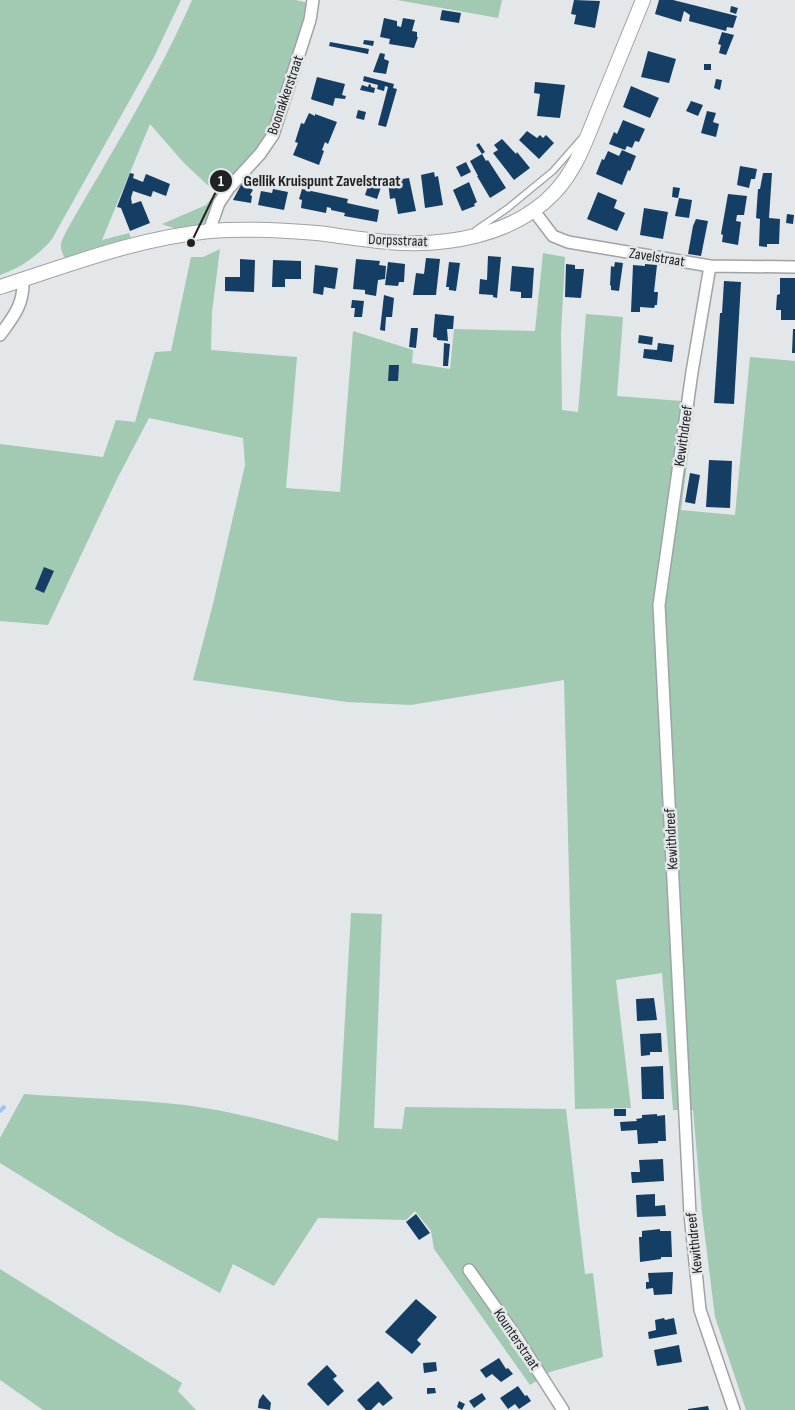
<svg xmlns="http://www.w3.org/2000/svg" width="795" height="1410" font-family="'Sofia Sans Condensed',sans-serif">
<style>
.green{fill:#a2c9b2}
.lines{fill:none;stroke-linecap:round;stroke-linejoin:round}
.stream{stroke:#a3c1f4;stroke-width:4}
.building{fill:#153e64}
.service-casing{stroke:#a0a2a5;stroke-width:8}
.minor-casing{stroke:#a0a2a5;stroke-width:14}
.tertiary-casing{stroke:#a0a2a5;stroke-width:16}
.service{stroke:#fff;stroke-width:5.5}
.minor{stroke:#fff;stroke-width:11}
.tertiary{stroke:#fff;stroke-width:14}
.labels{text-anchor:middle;stroke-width:5;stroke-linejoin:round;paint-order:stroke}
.street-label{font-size:15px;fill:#212223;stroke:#e4e7ea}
.leader{fill:none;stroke:#212223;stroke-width:2}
.callout-dot{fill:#212223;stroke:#e4e7ea;stroke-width:2}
.mark-label{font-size:15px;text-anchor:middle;font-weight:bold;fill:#fff}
.callout-label{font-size:16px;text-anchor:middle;font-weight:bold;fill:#212223;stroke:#e4e7ea;stroke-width:5;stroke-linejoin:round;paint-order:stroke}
</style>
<rect width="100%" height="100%" fill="#e4e7ea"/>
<path class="green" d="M0,0h181l-27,57 -102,182c-14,17 -32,29 -52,36z
M192,0h103l14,3 -2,13 -43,126 -60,81c-13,8 -29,7 -42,1l44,-19 10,-12 -33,-31 -33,-38 -48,116 27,-7 3,7 -67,18c-7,-12 -4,-16 2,-28 43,-75 90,-150 125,-230z
M397,0h105l-4,18z
M220,249l-8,63 -1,38 86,7 -11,131 54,4 13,-161 60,19 -1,13 38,6 4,-40 81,2 8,-78 22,4 -4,77 1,76 16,2 8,-98 37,3 -6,79 78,6 -14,108 54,5 15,-158 45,4v1049h-49l-31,-93 -13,-104 -9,-103h-20l-11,-137 -46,7 15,128 -56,1 -11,-429 -153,25 -64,-3 -154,-22 20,-76 32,-139 -2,-27 -94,-20 -32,61 -69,146 -48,-4v-177l103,13 13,-37 19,2 20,-70 16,-1 20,-94h12z
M351,913l31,1 -8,214 28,1 3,-22 161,2 19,165 8,-1 10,84 -53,15 -5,3 -27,-38 -8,7 28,36 -8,5 -96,-136 -3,-18 -16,-20 -9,9 -88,-2 -44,68 -41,-22 -13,29 -104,-58 -116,-72v-25l24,-44c53,4 108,5 161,11 52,7 103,21 153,36z
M0,1269l182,114 -4,8 18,19h-153l-43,-30z"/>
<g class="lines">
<path class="stream" d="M0,1111l4,-4"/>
</g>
<path class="building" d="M574,0l26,1 -5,27 -21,-4 2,-9 -5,-1z
M659,0h14l64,16 -4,12 -6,-1 -1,4 -37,-10 1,-6 -6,-4 -3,11 -26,-8z
M731,6l7,2 -2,6 -6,-2z
M442,10l19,3 -2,10 -19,-3z
M384,18l13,3v5l4,1 2,-9 12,2 -3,11 5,1v5h1l-4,11 -25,-4 1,-5 -10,-2z
M722,32l12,3 -8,20 -7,-2 2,-8 -3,-1z
M364,40l10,1 -1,5 -10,-2z
M330,42l39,7 -1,5 -39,-8z
M648,51l28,8 -7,24 -28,-6z
M380,53l5,1 -1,5 5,2 -3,13 -13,-2z
M704,64h7v6h-7z
M364,76l30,8 -1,4 4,1 -11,38 -8,-2 10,-38 -3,-1 -1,5 -7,-2 1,-4 -15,-4z
M317,77l28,7 -3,11 4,1 -1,3 -10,-1 -2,8 -20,-6 -2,-1z
M716,79l6,1 -2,10 -6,-2z
M535,82l30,3 -5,33 -23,-2 3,-22 -6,-1z
M369,84l2,1v2l4,1 -1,5 -14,-3 2,-5 6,2z
M631,86l28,12 -9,20 -27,-11z
M691,101l12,4 -5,11 -12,-5z
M358,110l8,2 -2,8 -8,-2z
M707,111l9,2 -3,9 6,2 -3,13 -15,-4z
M309,113l6,3v-2l22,8 -9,22 -3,-2 -3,8 2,1 -5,14 -26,-10 5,-12 -3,-1 6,-19 3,1z
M623,120l22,9 -6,13 -4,-1 -3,7 -5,-2 -2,4 -16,-6 5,-12 3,2z
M527,131l10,7 3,-3 3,3 3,-3 8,8 -15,16 -20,-19z
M502,139l14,15 1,-2 13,16 -16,12 -21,-27 5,-3 -4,-5z
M479,143l6,9 -3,2 -6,-9z
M622,150l14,6 -6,15 -2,-1 -6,15 -26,-11 6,-15 2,1 4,-9 11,5z
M482,154l4,7 2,-1 18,28 -16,10 -13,-22h1l-8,-15z
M466,162l5,10 -10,5 -5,-10z
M740,166l17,3 -2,10h-4l-2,9 -12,-3z
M434,172l1,5 3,-1 5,29 -18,3 -4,-33z
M130,173l4,1 -1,4 10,4 3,-8 24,10 -4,12 -13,-5 -2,6 -18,-6 -2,7 1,6 9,-3 9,22 -20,8 -9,-23 -4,-1z
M763,173h9l-3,45 11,1 -1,25h-12v3l-8,-1 1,-27 -4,-1 2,-29h2z
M409,178l7,33 -18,3 -3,-16 -5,1 -2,-18z
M469,182l8,20 -3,2 1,2 -13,5 -9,-21z
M242,183l11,7 -3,5 2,1 -1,7 -18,-3z
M369,183l12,4 -4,12 -12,-4z
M673,187l7,1 -2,10 -6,-1z
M273,189l15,3 -4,18 -26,-5 3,-14 11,2z
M302,189l46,10 -1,4 32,7 -2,12 -33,-6 1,-3 -14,-3v-2l-4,-1 -1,6 -25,-5 1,-8 -3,-1z
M598,192l19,8 -3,8 11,5 -8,18 -30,-12z
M728,194l19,2 -3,19h-7l-1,6 5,1 -3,23 -16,-3 1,-7 -2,-1z
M679,198l13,2 -3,18 -14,-2z
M644,208l24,4 -5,27 -23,-4z
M787,214l7,1 -1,9 -7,-1z
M696,219l12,2 -7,35 -13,-2 5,-28z
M488,256l13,1 -4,41 -4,-1v-2l-14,-1 1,-15 7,1z
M426,258l14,1 -4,36h-23l3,-22 8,1z
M240,259l15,1 -1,32 -29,-1v-14h15z
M356,259l24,2 -1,4 7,1 -1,13 -7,1 -2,16 -11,-2v-4l-12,-1z
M273,260l28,1v18h-16v8h-13z
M388,262l17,2 -1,18h-5l-1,4 -13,-1z
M449,262l11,1 -4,28 -7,-1v-3h-3z
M615,262l8,1 -4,28 -8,-1v-4l-1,-1 1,-19 3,1z
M566,264l9,1v4h9l-3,29 -16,-1z
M645,264l12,1 -3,27h4l-1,13h-2l-1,3 -14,-1v5h-9l2,-47 12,1z
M315,265l23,3 -3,21 -11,-2 -1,8 -10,-2z
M512,266l22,2 -2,30h-11v-6l-11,-1z
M780,278h15v42h-14v-10h-5l1,-15 3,-1z
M724,281l17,1 -7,122 -20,-1 6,-90h2z
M384,295l10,3 -2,19h-6l-1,14 -5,-1z
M352,300l12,1 -2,16h-8l1,-9h-4z
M435,314l19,2 -1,13h-6l1,12 -11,-1v-2l-4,-1z
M411,328h7l-2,20 -7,-1z
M793,329h2v24h-3z
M639,335l14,2 -1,8 -14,-2z
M444,343l6,1 -2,22h-5z
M658,343l16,2 -2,17 -29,-4 1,-9 13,1z
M389,365h10l-1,16h-10z
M709,460l23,1 -2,47 -24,-1z
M690,473l10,2 -5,29 -10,-2z
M44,567l10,4 -10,22 -9,-4z
M654,998l3,22 -20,1 -1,-22z
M661,1033l1,19h-12v3l-9,1 -1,-22z
M663,1066l1,33h-22l-1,-32z
M614,1109h12v7h-12z
M657,1114v2l8,-1 1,26h-8v2l-20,1 -1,-14 -16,1 -1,-9 17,-1 -1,-2 6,-1v-3z
M663,1159l1,22 -32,2 -1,-11h9l-1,-12z
M655,1194v12l10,-1 1,11 -29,1 -1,-22z
M416,1214l14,19 -11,7 -13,-18z
M660,1229v2h11l1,26h-11v2l-21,3 -1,-25h3v-6z
M673,1272l-1,22 -18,1 -1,-7 -7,1v-7h3l-1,-9z
M416,1299l21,18 -20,23 4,4 -9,10 -27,-22z
M664,1318l1,2 9,-2 3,16 -28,5 -1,-7 8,-2 -1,-10z
M679,1345l3,17 -25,4 -3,-16z
M499,1358l7,11 2,-1 5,6 -12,8 -9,-8 -6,4 -6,-8z
M436,1362l1,9 -13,2 -1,-10z
M327,1365l10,11 -4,3 11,12 -16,15 -21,-22z
M378,1381l15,17 -10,8 -4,-4 -8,8h-5l-9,-10z
M518,1386l7,10 2,-1 4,6 -12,8 -4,-5 -7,5 -8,-11z
M427,1388h8l1,5 -9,1z
M482,1393l4,6 -12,9 -5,-7z
M263,1394l8,9 -1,7 -12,-2 1,-8z
M459,1401l6,3 -3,6 -5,-3z
M708,1406l1,4h-21v-1z"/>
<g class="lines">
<g class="service-casing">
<path id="service" d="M476,230l32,-22 45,-37 29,-33"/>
</g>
<g class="minor-casing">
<path id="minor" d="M534,211l19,25 15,6 142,24 85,1
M209,231l10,-28 10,-15 31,-34 13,-19 37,-115 3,-20
M710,266l-18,106 -33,233 31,609 10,96 34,100
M0,335c14,-19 24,-31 23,-55
M469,1270l46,65 48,75"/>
</g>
<g class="tertiary-casing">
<path id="tertiary" d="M0,287c69,-22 138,-49 210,-56 36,-3 71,-1 107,2 24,3 47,7 71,9 57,5 125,-6 166,-49 24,-25 34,-59 47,-90 14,-34 28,-69 42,-103"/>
</g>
<use href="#service" class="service"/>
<use href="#minor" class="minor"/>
<use href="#tertiary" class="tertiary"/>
</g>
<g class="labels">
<g class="street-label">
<text transform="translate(285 95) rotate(-71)" y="5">Boonakkerstraat</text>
<text transform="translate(398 240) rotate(2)" y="5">Dorpsstraat</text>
<text transform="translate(657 257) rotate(9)" y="5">Zavelstraat</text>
<text transform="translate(683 436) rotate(-82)" y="5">Kewithdreef</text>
<text transform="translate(671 839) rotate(-93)" y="5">Kewithdreef</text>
<text transform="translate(694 1243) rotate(-96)" y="5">Kewithdreef</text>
<text transform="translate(517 1339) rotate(56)" y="5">Kounterstraat</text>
</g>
</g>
<path class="leader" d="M191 243L221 181"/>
<g class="callout-dot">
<circle cx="191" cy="243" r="5"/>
<circle cx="221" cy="181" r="12"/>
</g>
<g class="mark-label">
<text x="221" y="186">1</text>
</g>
<g class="callout-label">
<text x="322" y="186">Gellik Kruispunt Zavelstraat</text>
</g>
</svg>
